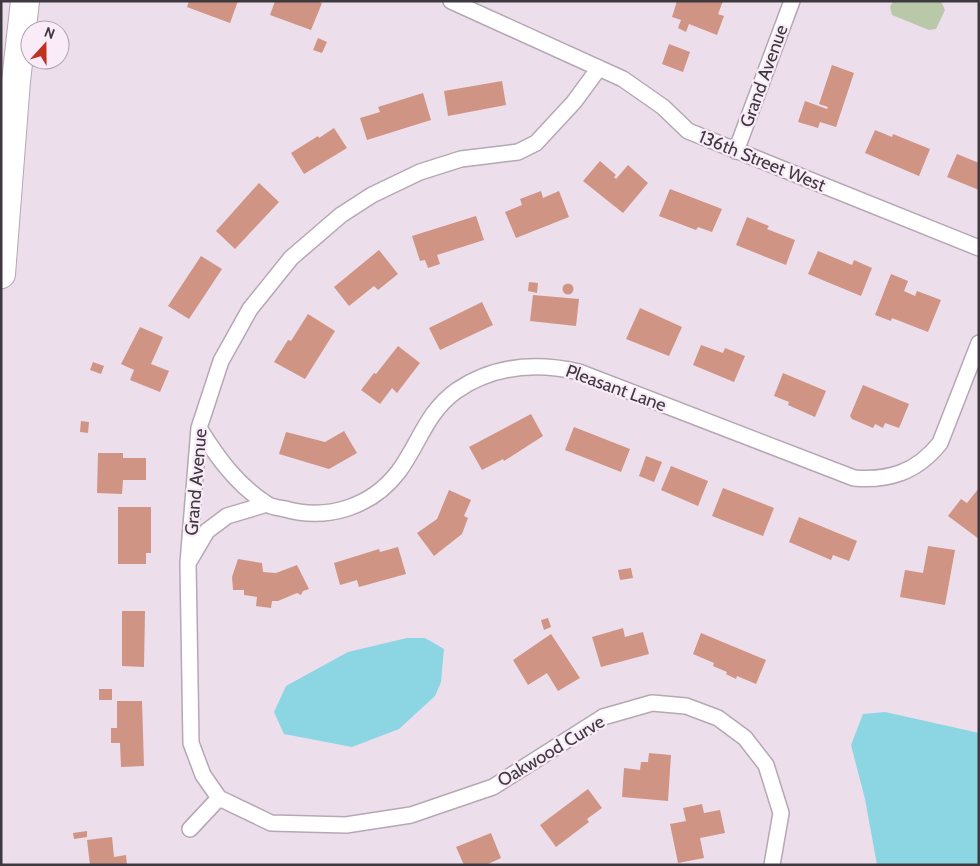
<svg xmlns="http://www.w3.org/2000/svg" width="980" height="866" font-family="Cabin,sans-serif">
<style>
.green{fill:#b9c8a9}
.water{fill:#8bd6e2}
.building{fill:#d09484}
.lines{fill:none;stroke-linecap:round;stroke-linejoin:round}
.street-casing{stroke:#b5a8b4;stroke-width:18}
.highway-casing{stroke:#b5a8b4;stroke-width:30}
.street{stroke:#fff;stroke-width:15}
.highway{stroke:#fff;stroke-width:28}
.labels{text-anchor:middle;stroke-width:4.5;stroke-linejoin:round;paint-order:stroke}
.street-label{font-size:18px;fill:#3e393e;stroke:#f9ebf8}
</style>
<rect width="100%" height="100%" fill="#ecdeeb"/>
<path class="green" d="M893,1h48l4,9 -9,19 -7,1 -37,-15 -2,-8z"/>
<path class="water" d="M407,638h18l19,11 -3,33 -6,14 -36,33 -47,18 -68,-13 -10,-22 12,-26 62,-34z
M885,712l94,21v132h-102l-12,-66 -14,-54 12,-31z"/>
<path class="building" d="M189,1h49l-8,22 -43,-16z
M275,1h42l5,2 -11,27 -41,-15z
M677,1h46l-5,13 6,2 -7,19 -28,-11 -3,8 -8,-4 3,-8 -9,-3z
M318,38l9,4 -5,11 -9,-3z
M669,44l21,8 -7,20 -21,-8z
M832,65l22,8 -18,54 -16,-5 -2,6 -20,-6 7,-21 22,8 1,-2 -9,-3z
M502,81l4,24 -58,11 -4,-25z
M423,93l8,27 -64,20 -7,-22 20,-6 -2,-5z
M334,128l13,20 -43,26 -13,-21 27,-17 1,2z
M875,130l17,7 1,-3 37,15 -11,27 -54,-23z
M957,154l22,9v27l-32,-13z
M600,161l16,14 -2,2 2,2 12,-14 20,18 -25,30 -40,-32z
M259,183l20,19 -44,47 -19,-18z
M670,189l52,20 -10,23 -14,-5 -2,3 -37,-14z
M541,191l2,7 16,-7 10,26 -53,21 -11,-26 17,-7 -2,-6z
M476,216l8,24 -47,15 3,9 -12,4 -3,-8 -5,1 -8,-25z
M747,217l22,9 -2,3 28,11 -9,25 -50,-20z
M379,250l19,24 -20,16 -4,-4 -25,20 -15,-19z
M818,251l34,14 2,-5 18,8 -11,28 -53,-22z
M201,256l21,13 -33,50 -21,-13z
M891,274l17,7 -4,10 11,5 2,-5 24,9 -13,32 -36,-14 -1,3 -16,-6z
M529,282l9,1 -1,10 -9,-2z
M562.5 289a5.5 5.5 0 1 1 11 0a5.5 5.5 0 1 1-11 0Z
M533,295l46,4 -3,27 -46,-5z
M482,302l11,23 -53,25 -11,-22z
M640,308l42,19 -13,29 -43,-17z
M308,314l27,17 -30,48 -31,-17 14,-22 3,1z
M140,327l23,10 -12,27 18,7 -9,21 -30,-12 4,-10 -13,-6z
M701,345l22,8 2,-5 20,8 -11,26 -41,-17z
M398,346l22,17 -23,30 -5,-5 -12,16 -19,-14 13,-17 2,1z
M93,362l11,4 -3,8 -11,-4z
M783,373l43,18 -11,26 -27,-12 1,-3 -15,-6z
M863,385l46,19 -10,24 -14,-5 -2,5 -8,-4 -2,4 -21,-9 -2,-3z
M531,414l12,22 -39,25 -1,-2 -21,11 -13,-23z
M81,421l8,1 -1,11 -8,-1z
M574,427l56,22 -9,23 -56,-22z
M344,431l13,22 -28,16 -50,-15 7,-22 39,10z
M98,453h25v5h23v22h-23l-1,14 -25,-1z
M646,456l16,6 -8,20 -15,-6z
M671,466l37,15 -10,25 -37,-16z
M723,488l51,20 -11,28 -51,-20z
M979,488v51l-31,-23 13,-17 6,4z
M449,490l22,10 -7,16 4,2 -6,16 -28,22 -17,-23 20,-14z
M118,507h33v46h-5v11h-28z
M799,517l58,24 -8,20 -16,-6 -2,5 -42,-18z
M928,546l27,4 -10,55 -45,-8 5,-27 18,3z
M398,547l8,27 -47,13 -2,-7 -17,5 -6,-22 45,-14 1,3z
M238,559l24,4 1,9 13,1 21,-8 12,24 -6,2 -2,4 -4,-2 -19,8h-6l-1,7 -15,-2 1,-9 -13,-2v-5h-11l-1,-13z
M631,568l2,10 -13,2 -2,-10z
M122,611h23l-1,56 -22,-1z
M548,618l3,9 -7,3 -3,-10z
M623,628l2,9 18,-5 6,22 -48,13 -9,-30z
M701,633l65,27 -10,24 -19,-8 -1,3 -10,-5 1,-2 -14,-6 1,-3 -21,-9z
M551,634l29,44 -22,13 -11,-18 -19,12 -15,-25z
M99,689h13v11h-13z
M117,701h25l2,65 -23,1 -1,-24h-9v-15h6z
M649,753l22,2 -3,46 -46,-4 2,-29 16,2 1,-8h7z
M588,789l14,19 -15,11 2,3 -33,25 -16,-22z
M702,804l2,9 16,-3 5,23 -25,5 4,20 -26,5 -8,-39 16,-3 -3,-13z
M87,831v6l-13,2 -1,-6z
M491,833l10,25 -15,7h-22l-8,-18z
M112,837l2,20 12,-2 1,10h-37l-3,-25z"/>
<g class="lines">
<g class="street-casing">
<path id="street" d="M451,1l172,78 40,28 25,24 291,117
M599,68l-25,34 -38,41 -18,9 -57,7 -41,13 -48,23 -31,20 -50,43 -41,51 -29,52 -22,67 -11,135 3,180 12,32 16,23 52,25 75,2 65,-10 82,-28 110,-70 49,-14 34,3 32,12 27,20 21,27 15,48 -9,52
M736,151l56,-150
M199,428c18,29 38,57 68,76 4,3 12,4 18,5 42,12 87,-2 114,-38 21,-29 27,-58 57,-80 38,-26 80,-29 123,-19l275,106c35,3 63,-6 86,-35l39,-100
M190,560l17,-29 20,-15 40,-12
M190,829l29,-31"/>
</g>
<g class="highway-casing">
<path id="highway" d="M1,274l15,-193 9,-80"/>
</g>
<use href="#street" class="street"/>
<use href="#highway" class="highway"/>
</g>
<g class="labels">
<g class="street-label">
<text transform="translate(764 76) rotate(-70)" y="6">Grand Avenue</text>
<text transform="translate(762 161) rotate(22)" y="6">136th Street West</text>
<text transform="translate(616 388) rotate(20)" y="6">Pleasant Lane</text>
<text transform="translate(196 482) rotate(-85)" y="6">Grand Avenue</text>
<text transform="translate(551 751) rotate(-31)" y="6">Oakwood Curve</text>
</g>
</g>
<rect width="980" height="866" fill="none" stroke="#3e393e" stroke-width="5"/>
<g transform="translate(45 45) rotate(21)"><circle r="24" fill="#f9ebf8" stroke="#aea4ae"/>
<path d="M0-4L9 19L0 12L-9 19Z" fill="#bf3220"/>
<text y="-8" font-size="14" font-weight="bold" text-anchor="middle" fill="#3e393e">N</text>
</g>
</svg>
